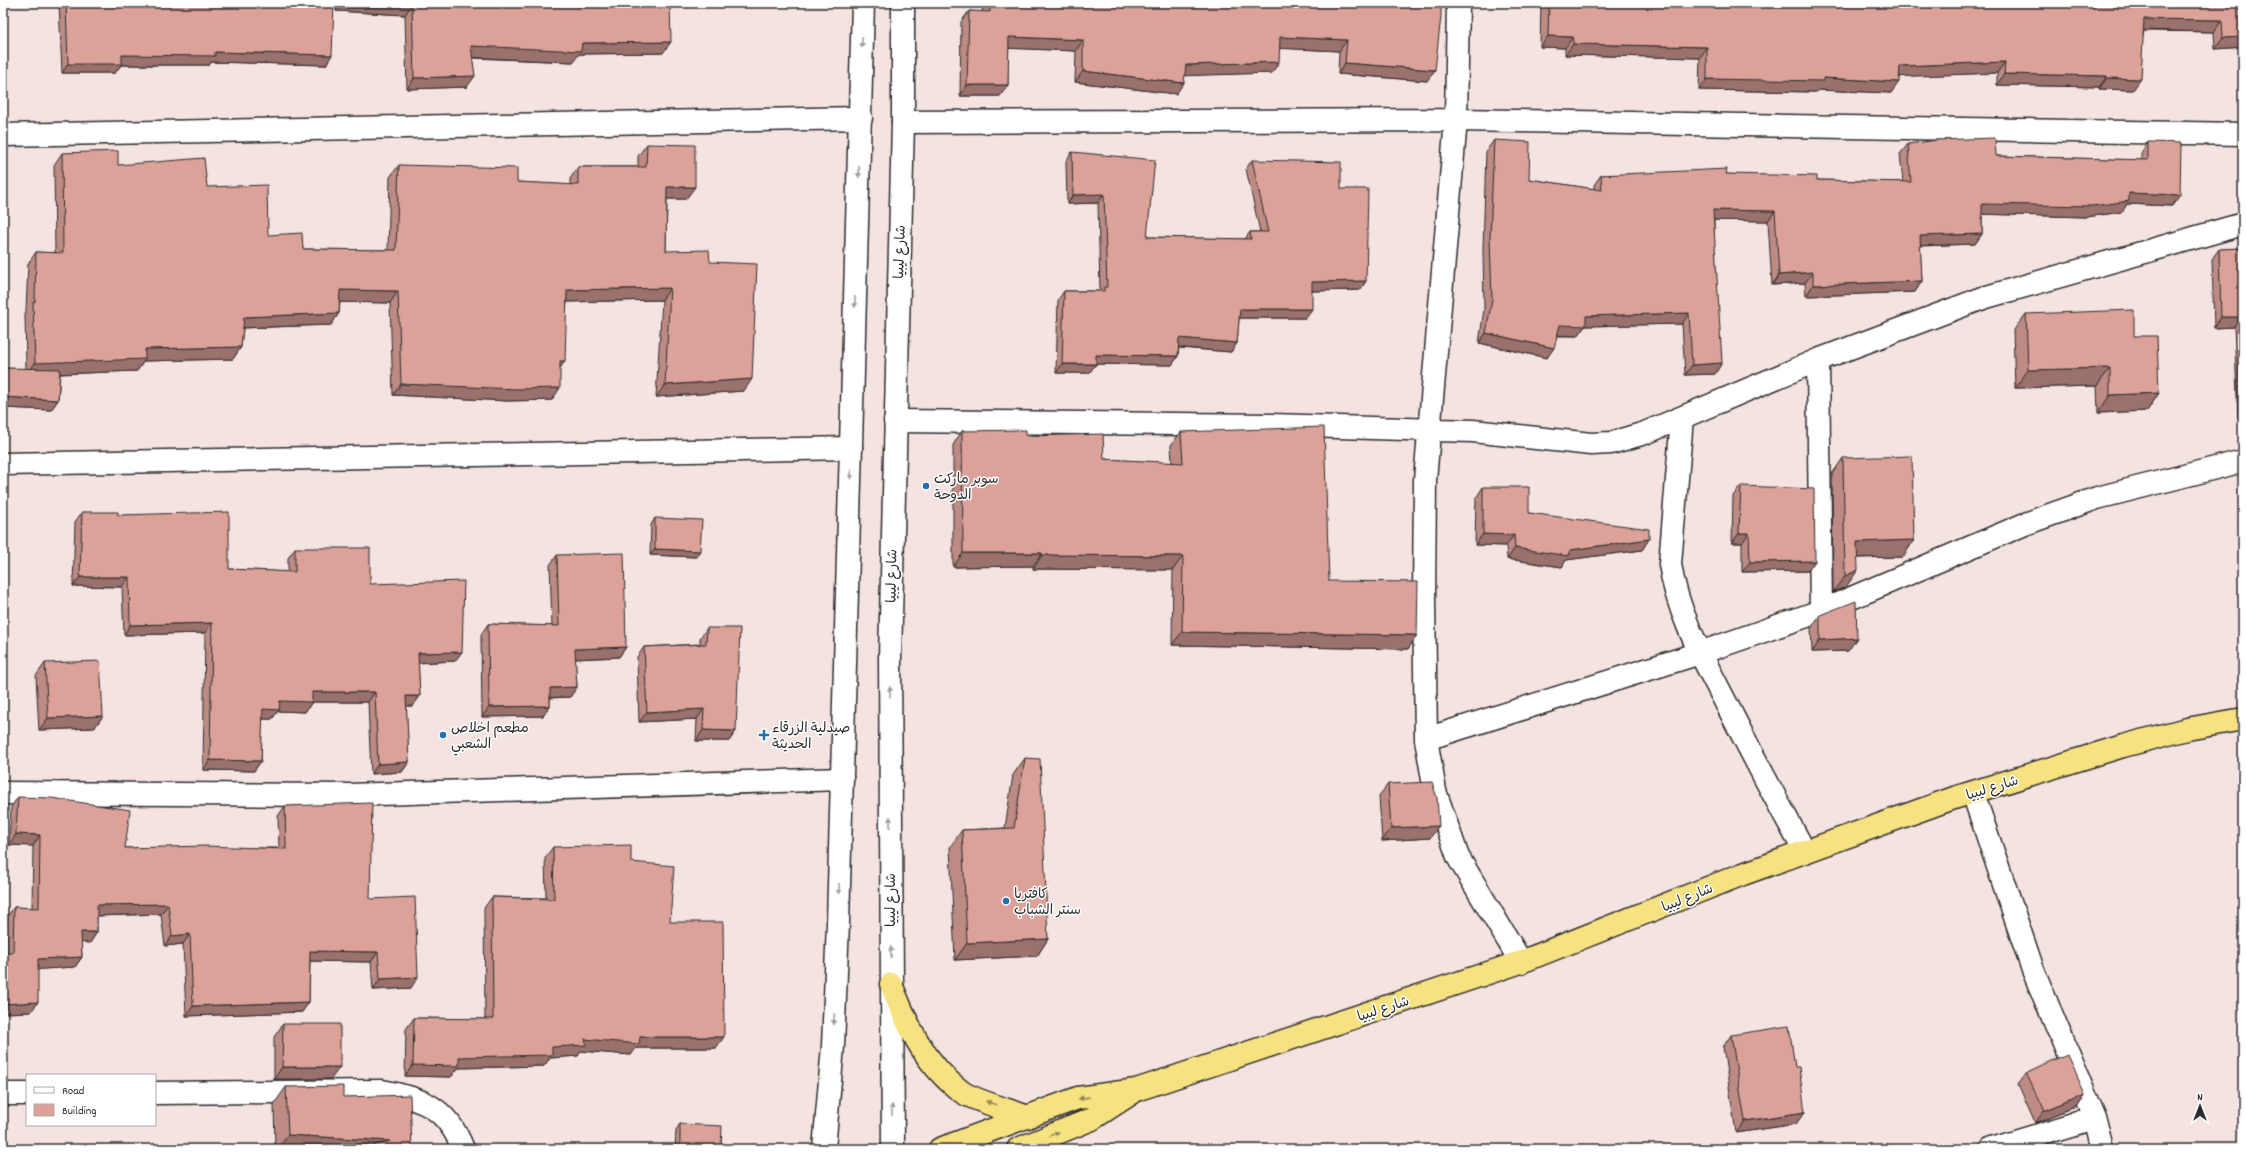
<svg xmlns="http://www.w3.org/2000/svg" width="2246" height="1152" font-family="Dekko,'Playpen Sans Arabic',sans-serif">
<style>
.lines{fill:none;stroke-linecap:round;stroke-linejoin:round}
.minor-casing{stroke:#2b2b2b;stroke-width:25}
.secondary-casing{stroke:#2b2b2b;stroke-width:25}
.trunk-casing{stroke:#2b2b2b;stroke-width:25}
.minor{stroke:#fff;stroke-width:22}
.secondary{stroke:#fff;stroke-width:22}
.trunk{stroke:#f6e281;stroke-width:22}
.wall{fill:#bd8b84;stroke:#2b2b2b}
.shaded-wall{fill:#9a716c;stroke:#2b2b2b}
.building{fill:#dca29a;stroke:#2b2b2b}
.oneway{fill:#a0a0a0}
.oneway2{fill:#908656}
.poi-dot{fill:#1f6fb2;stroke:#fff;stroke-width:1.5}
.labels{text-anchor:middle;stroke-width:3;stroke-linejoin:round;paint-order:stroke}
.street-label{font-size:14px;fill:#2b2b2b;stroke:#fff}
.poi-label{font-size:14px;fill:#2b2b2b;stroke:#fff;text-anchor:start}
</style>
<rect width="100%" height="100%" fill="#f4e3e1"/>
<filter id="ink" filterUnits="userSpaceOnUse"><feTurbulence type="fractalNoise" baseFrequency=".025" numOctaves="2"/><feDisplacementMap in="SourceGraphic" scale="8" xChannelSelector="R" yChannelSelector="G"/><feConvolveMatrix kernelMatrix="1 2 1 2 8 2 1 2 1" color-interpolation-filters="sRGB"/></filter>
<g filter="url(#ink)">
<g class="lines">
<g class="minor-casing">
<path id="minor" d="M1458,3l-2,117 -31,360 -1,120 2,139 9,52 23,66 63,105
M903,122l553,-2 787,14
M3,135l858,-17
M1818,360l3,251
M1682,418l-12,146c7,49 33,94 55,137 26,51 52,101 80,151
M895,421l376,4 202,6 118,13 20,-1 34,-10 173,-73 165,-62 260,-74
M3,464l848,-16
M1426,739l274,-86 121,-42 204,-87 72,-26 146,-37
M3,793l346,2 493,-16
M1973,793l60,177 62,148 8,31
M155,1093l227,-2c41,8 65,16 81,58
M3,1094h24
M1992,1149l103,-31"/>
</g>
<g class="secondary-casing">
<path id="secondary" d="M824,1149l9,-103 5,-123 25,-920
M893,1149l-3,-490 13,-537v-119"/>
</g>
<g class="trunk-casing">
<path id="trunk" d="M891,984c16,41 34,81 71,108 11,8 50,19 66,25
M940,1149l138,-51 58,-8 385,-128 222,-88 211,-76 169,-52 64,-17 56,-10
M1018,1149l74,-30 40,-26"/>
</g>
<use href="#minor" class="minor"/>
<use href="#secondary" class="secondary"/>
<use href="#trunk" class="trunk"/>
</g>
<path class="wall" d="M59,3h275l-8,62 -115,-3 -2,3h-88l-6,8h-53z
M336,3h334l-7,50 -84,1 -6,8 -101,-4 -5,29 -60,2 -2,-74 -69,-4z
M983,3h458l-14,78 -89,-7 1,-23 -59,-3 -8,25 -87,2 -9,19 -101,-12 1,-31 -68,-3v37l-8,11h-40l1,-74 8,-11 13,1z
M1541,3h304v2l55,1v-3h343v44l-28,2 -1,-17 -70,-1 -11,59 -34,-1v-2l-102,-2v-12l-98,3 -8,17 -73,-3 -2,2 -117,-2 1,-32 -135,-3v-7l-25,-1z
M1494,140l35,39 65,10v-4l7,-10 125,-1 91,6 86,2 -3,-28 8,-10 88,12 145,4v-7l7,-11 24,64 -45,-2 -5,8 -36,5 -104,-3v20l-7,10 -55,2 2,35 -7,11 -109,4 -1,-13 -33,2 -4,-64 -54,-1 1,154 -30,1 -3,-51 -97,2 -7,10h-21l-10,22 -68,-15 5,-34 -1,-60 3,-98z
M647,144l39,55h-19l-1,52 44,11 34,129 -88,6 6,-97 -95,2 -7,66 -8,32 -45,1 -114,-6 -3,-92 -50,-1 -1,11 -8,12 -88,3 -2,19 -8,12 -89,2 -7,10 -77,3 -2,26 -7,10 -48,-2v-40l23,1 -1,-55 1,-3 2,-47 8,-12 19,1 -1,-88 8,-12 145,34 61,48 35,14 85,1 2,-73 9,-12 118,17 53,3v-6l8,-12h60v-11z
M1072,152l75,85 98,2 5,-7h10l-14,-63 6,-9 89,29 25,92 -6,9 -48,1 -6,27h-67l-2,25 -6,9 -52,-4 -1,8 -6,9 -76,-1 -7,9h-33l2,-73 6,-9h36l-2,-88 -31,1 -1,-43z
M2243,248v169l-5,1 -4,-91 -20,1 -2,-69 7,-10z
M2026,314l108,22 25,57 -12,18 -49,2 -1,-27 -82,2 -2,-57z
M962,431l64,5 78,23 68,4 -1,-18 10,-13 148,149 88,54 -9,14 -236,-4 1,-75 -140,-1v-3l-80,1v-122z
M1843,458l71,82 -11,17 -46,1 -11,29 -13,5 -1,-118z
M1741,486l74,75 -7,10 -66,1v-29h-10l1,-47z
M1483,487l46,26 120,26 -7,11 -76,10 -4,7 -55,-8 -1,-13 -31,-1 1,-47z
M82,512l36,3 111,54 59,3v-14l7,-10 75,36 85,77 -37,2 2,33 -7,10h-7l3,56 -7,10 -31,2 -3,-72h-56l-7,10 -27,-1 -6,8h-10l-1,42 -7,10 -51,-1 2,-137 -81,2 -2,-48 -49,-1 2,-64z
M655,518l41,39 -46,-2 1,-30z
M557,555l69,92 -7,10 -44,2 2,28 -7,10 -20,1v8l-7,10 -61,1 -1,-83 7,-10 64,2 -2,-61z
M1820,615l28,36 -36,1 -1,-24z
M707,628l29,103 -7,10h-33l1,-22 -58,3 -2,-65 7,-10 56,-3v-6z
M45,663l58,53 -9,12 -55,2 -3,-54z
M1025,758l23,181 -11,17 -82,4 -5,-113 12,-17 43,-2 8,-53z
M1388,784l42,54 -48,3 -3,-45z
M18,797l107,51h154l-1,-32 7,-10 85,93 41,89 -38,2 -2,-28 -61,-1 -1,41 -7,10 -116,4 -3,-72 -18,2 -4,-32 -64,2v16l-7,11 -9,-1 1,15 -7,10 -37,2 -7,43 -28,1v-60h3l1,-36 7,-10 18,1 1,-62 -24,-1 2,-38z
M553,847l78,15 39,60 46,126h-80l-5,7 -50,-4 -3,5 -28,2 -6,8 -86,2 -7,9 -46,-1 1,-47 8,-11 71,1 -1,-111 8,-11 54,1 -1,-40z
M283,1024l48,55h-57v-42z
M1731,1035l64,32 1,57 -60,9 -13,-86z
M2026,1073l59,21 -8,13 -42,16 -17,-38z
M286,1087l57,10 69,52h-137l-1,-45z
M680,1124l41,25h-46l1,-19z"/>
<path class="shaded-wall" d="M341,3h59l12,1 -7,11 -69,-4z
M2144,19l78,1 -8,12 -78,-2z
M1548,36l25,1 -8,11 -25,-1z
M1009,37l74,3 -7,11 -75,-3z
M1280,37l67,3 -8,11 -67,-3z
M2243,37v10l-28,2 8,-11z
M671,42l-8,11 -84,1 -6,8 -110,-5 8,-11 111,-3z
M1573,44l134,3 -7,11 -135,-3z
M215,52l117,3 -6,10 -115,-3 -2,3h-88l-6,8h-53l6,-9 54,-9z
M1279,62l-7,11 -94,3 8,-11z
M2005,62l-8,11 -105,4 8,-11z
M1345,63l90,7 -8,11 -89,-7z
M1083,71l101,12 -8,11 -101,-12z
M2004,74l103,2 -8,11 -102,-2z
M475,76l-8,11 -60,2 7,-11z
M1824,78l75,4 -8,11 -73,-3 -2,2 -117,-2 8,-11z
M2107,78l34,1 -8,11 -34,-1z
M967,85h41l-8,11h-40z
M667,187h28l-9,12h-27z
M2129,193l51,2 -8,11 -45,-2 -5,8 -36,5 -112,-3 8,-10z
M1104,194l-6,9 -31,1 6,-9z
M1713,210l62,1 -7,10 -62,-1z
M1982,234l-7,10 -63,2 8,-10z
M1813,272l-8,11 -33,2 7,-10z
M1366,281l-6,9 -54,1 6,-9z
M1922,281l-7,11 -109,4 7,-11z
M670,288l-8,12 -103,2 8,-12z
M340,290l58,1 -8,12 -58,-1z
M1240,309h72l-6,9h-72z
M339,313l-8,12 -96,3 9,-11z
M1689,313l-7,11 -97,2 -7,10 -26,-1 8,-10 26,-9z
M2221,317h20l-7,10 -20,1z
M1486,333l68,15 -7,10 -68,-15z
M1179,338l58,5 -6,9 -58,-5z
M241,347l-8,12 -89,2 -7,10 -110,4 8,-12 110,-14z
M1096,355l82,1 -6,9 -82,-1z
M560,361h5l-8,12z
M1722,363l-7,11 -30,1 7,-10z
M1062,364h34l-7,9h-33z
M2110,368l-13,18 -82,2 13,-18z
M752,379l-8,12 -88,6 9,-12z
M401,384l159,4 -8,12 -45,1 -114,-6z
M2159,393l-12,18 -49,2 12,-18z
M3,397l55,3 -7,10 -48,-2z
M2243,410v7l-5,1z
M1739,533h10l-7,10h-10z
M1483,534l31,1 -8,11 -31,-1z
M1649,539l-7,11 -76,10 -4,7 -55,-8 8,-11 55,2z
M1914,540l-11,17 -58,1 12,-16z
M655,549l45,2 -4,6 -46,-2z
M963,553h79l-9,13 -80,1z
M1042,555l141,1 -10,14 -140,-1z
M1815,561l-7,10 -66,1 8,-10z
M1858,570l-12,17 -13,5 12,-16z
M80,577h49l-7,10 -49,-1z
M212,623l-7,10 -81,2 6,-10z
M1182,632l235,3 -9,14 -236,-4z
M1857,638l-9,13 -36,1 8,-12z
M626,647l-7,10 -51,2 7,-10z
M462,652l-7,9 -44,2 7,-10z
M577,687l-7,10 -27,1 7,-10z
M312,692h63l-7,10h-58h2l-7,10 -27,-1 -6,8h-16l7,-10 17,-8z
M406,696h14l-7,10h-14z
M550,706l-7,10 -61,1 7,-10z
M704,709l-7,10 -58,3 8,-10z
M103,716l-9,12 -55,2 9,-12z
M703,730l33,1 -7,10h-33z
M210,760l51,1 -7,10 -51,-1z
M409,762l-7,10 -31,2 7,-10z
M1439,826l-9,12 -48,3 9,-13z
M16,834l24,1 -7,11 -24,-1z
M168,904l-7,10 -71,2 7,-11z
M81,932h16l-7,11 -17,-1z
M190,934l-7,10 -18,2 7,-10z
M1048,939l-11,17 -82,4 12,-17z
M310,951l68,1 -7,10 -68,-1z
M82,957l-7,10 -44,3 7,-11z
M418,977l-7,11 -38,2 7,-11z
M38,1002l-7,10 -28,1v-9z
M309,1002l-7,10 -116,4 7,-10z
M640,1037h84l-8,11h-80l-5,7 -50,-4 -3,5 -28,2 -6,8 -86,2 -7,9 -46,-1 8,-11 46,-8 93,-10 33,-8z
M282,1067h58l-9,12h-57z
M2085,1094l-8,13 -42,16 9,-12z
M1805,1112l-9,12 -60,9 9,-12z
M288,1135l102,6 -5,8h-107z"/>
<path class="building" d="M66,3h268l-2,52 -117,-3v4l-93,-1v9h-54z
M400,3h270l1,39 -89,1 -1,8 -110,-5 4,30 -61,2 -2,-74z
M990,3h451v13l-6,54 -90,-7 2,-23 -67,-3 -1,25 -93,3 -2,18 -101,-12v-31l-74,-3 -1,48h-41l2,-74 21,1z
M1549,3h296v2l63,2v-4h335v34l-20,1 -1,-18 -78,-1 -3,60 -34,-1v-2l-103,-2 1,-12 -105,4 -1,16 -75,-4v3l-117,-2v-32l-134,-3v-7l-25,-1z
M1995,138l1,18 152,4v-18l33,1 -1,52 -51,-2v8l-36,5 -111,-2v30l-62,2 2,45 -109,4v-13l-34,3 -4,-64 -62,-1 9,153 -30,2 -3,-52 -103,3v10l-26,-1 -6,23 -68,-15 6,-34 -2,-61 4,-98 36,2 -1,37 73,11 -1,-15 126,-6 -1,5 91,2v4l94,2 -3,-38 29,-4z
M647,144l48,1v42h-28l-1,64 43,-1 1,12 47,2 -5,115 -87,6 5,-97 -103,2 -2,71h-5v27l-44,1 -115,-5 -3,-93 -58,-1 -1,23 -95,4 -3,30 -96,2v10l-110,4 -2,-61h2l1,-50 27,1 -1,-100 56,-2v14l86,-7 3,29 60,-2 1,50 34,-2 1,16 93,1 3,-85 118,3v14l61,3v-18h68z
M1072,152l83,8 -8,77 104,2 -1,-7h18l-16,-72 89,2v27h27l-2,92 -54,1v27h-72l-3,34 -58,-5 -1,18 -82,-1v9h-34l2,-73h40v-4h3l-3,-93 -31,1z
M2243,248v114l-2,-45h-20l-2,-68z
M2134,310v26h23l2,57 -49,2v-27l-82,2 -2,-56z
M3,368l57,1 -2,31 -55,-3z
M1324,427l5,154 89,1 -1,53 -235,-3 1,-76 -141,-1v-2h-79l-1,-122 64,-1v6l77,-2 1,25 79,4 -2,-31z
M1912,456l2,84 -57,2 1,28 -13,6 -2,-118z
M1741,486l73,3 1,72 -65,1 -1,-29h-10z
M1483,487h46v26l120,16v10l-79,11 -1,6 -54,-8 -1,-13 -31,-1z
M82,512h36v3l111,-3v57l66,3v-24h75v36l94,-3 -2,71 -44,1 2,43h-14l3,66 -31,2 -3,-72h-63v10l-32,-1 -1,9 -16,-1 -2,52 -51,-1 2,-137 -82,2 -1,-48h-49z
M655,518l47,2 -2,31 -45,-2z
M624,553l2,94 -51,2 2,38 -27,1v18l-61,1 -1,-83 71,2 -2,-71z
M1856,601l1,37 -37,2v-25z
M707,628h33l-4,103 -33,-1 1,-21 -57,3 -3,-65 62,-3z
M100,661l3,55 -55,2 -3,-55z
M1025,758l15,1 8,180 -81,4 -5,-113 52,-2z
M1432,782l5,16 2,28 -48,2 -3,-44z
M18,797l33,1 79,12 -5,38 81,-2 80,3 -1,-43 87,-3 -2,96 45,-2 3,80 -38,2 -2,-27 -68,-1 -1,51 -116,4 -3,-72 -18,2 -4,-32 -71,1v27h-16l1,25 -44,2v43l-35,2v-51h10l1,-46 25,1 1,-73 -24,-1z
M631,845v17l43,4 -4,56h53l1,115h-84l-1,7 -54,-5 1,6 -34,2v8l-93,2v9l-46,-1 1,-47 79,1 -1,-122 62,2 -1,-52z
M283,1024h57v43h-58z
M1789,1026l6,41h4l6,45 -60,9 -14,-86z
M2067,1054l18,40 -41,17 -18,-38z
M343,1086v11l67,-2 2,54h-49l27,-8 -102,-6 -2,-48z
M680,1124l42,2 -1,23h-41z"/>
<defs><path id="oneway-solid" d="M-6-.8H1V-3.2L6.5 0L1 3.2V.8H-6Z"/></defs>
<g class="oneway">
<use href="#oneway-solid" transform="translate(862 42) rotate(91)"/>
<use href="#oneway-solid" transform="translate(859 172) rotate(92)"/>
<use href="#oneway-solid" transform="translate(855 302) rotate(91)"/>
<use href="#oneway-solid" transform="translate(851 474) rotate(91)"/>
<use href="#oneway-solid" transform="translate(890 692) rotate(-90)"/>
<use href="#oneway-solid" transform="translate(890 822) rotate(-90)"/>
<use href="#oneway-solid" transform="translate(839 889) rotate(91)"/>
<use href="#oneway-solid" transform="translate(891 952) rotate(-90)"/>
<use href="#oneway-solid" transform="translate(834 1019) rotate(93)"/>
<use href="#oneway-solid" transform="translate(892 1110) rotate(-91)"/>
</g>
<g class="oneway2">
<use href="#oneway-solid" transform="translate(1084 1098) rotate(171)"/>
<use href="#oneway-solid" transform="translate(991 1103) rotate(-160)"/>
<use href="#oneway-solid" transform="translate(1054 1134) rotate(-22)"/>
</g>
</g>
<g class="poi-dot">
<circle cx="926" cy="486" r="4"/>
<circle cx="443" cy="735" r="4"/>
<path d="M762 729h4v4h4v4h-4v4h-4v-4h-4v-4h4z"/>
<circle cx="1006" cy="901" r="4"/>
</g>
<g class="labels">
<g class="street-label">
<text transform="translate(899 252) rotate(-88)" y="5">شارع ليبيا</text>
<text transform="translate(891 576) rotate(-89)" y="5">شارع ليبيا</text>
<text transform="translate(1992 787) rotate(-17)" y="5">شارع ليبيا</text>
<text transform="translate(1687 897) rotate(-22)" y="5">شارع ليبيا</text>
<text transform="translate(890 900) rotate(-90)" y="5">شارع ليبيا</text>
<text transform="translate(1383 1008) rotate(-18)" y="5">شارع ليبيا</text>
</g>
<g class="poi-label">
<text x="934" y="483">سوبر ماركت<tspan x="934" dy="16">الدوحة</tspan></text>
<text x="451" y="732">مطعم اخلاص<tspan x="451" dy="16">الشعبي</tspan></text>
<text x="772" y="732">صيدلية الزرقاء<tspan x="772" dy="16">الحديثة</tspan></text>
<text x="1014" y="898">كافتريا<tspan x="1014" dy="16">سنتر الشباب</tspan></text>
</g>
</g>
<rect width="2246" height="1152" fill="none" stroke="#fff" stroke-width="16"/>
<rect x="8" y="8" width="2230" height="1136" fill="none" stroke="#2b2b2b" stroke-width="1.5" filter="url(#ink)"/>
<rect x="26" y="1074" width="130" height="52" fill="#ffffff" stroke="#aaaaaa"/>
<rect x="34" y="1087" width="20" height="6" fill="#ffffff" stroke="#aaaaaa"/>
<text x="62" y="1094" font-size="12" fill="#2b2b2b">Road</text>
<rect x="34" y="1104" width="20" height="12" fill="#dca29a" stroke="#aaaaaa"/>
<text x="62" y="1114" font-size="12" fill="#2b2b2b">Building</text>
<g transform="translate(2200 1106)" stroke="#ffffff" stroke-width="3" paint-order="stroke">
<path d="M0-3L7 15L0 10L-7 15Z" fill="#2b2b2b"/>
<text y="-6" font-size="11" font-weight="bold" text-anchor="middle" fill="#2b2b2b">N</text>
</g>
</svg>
